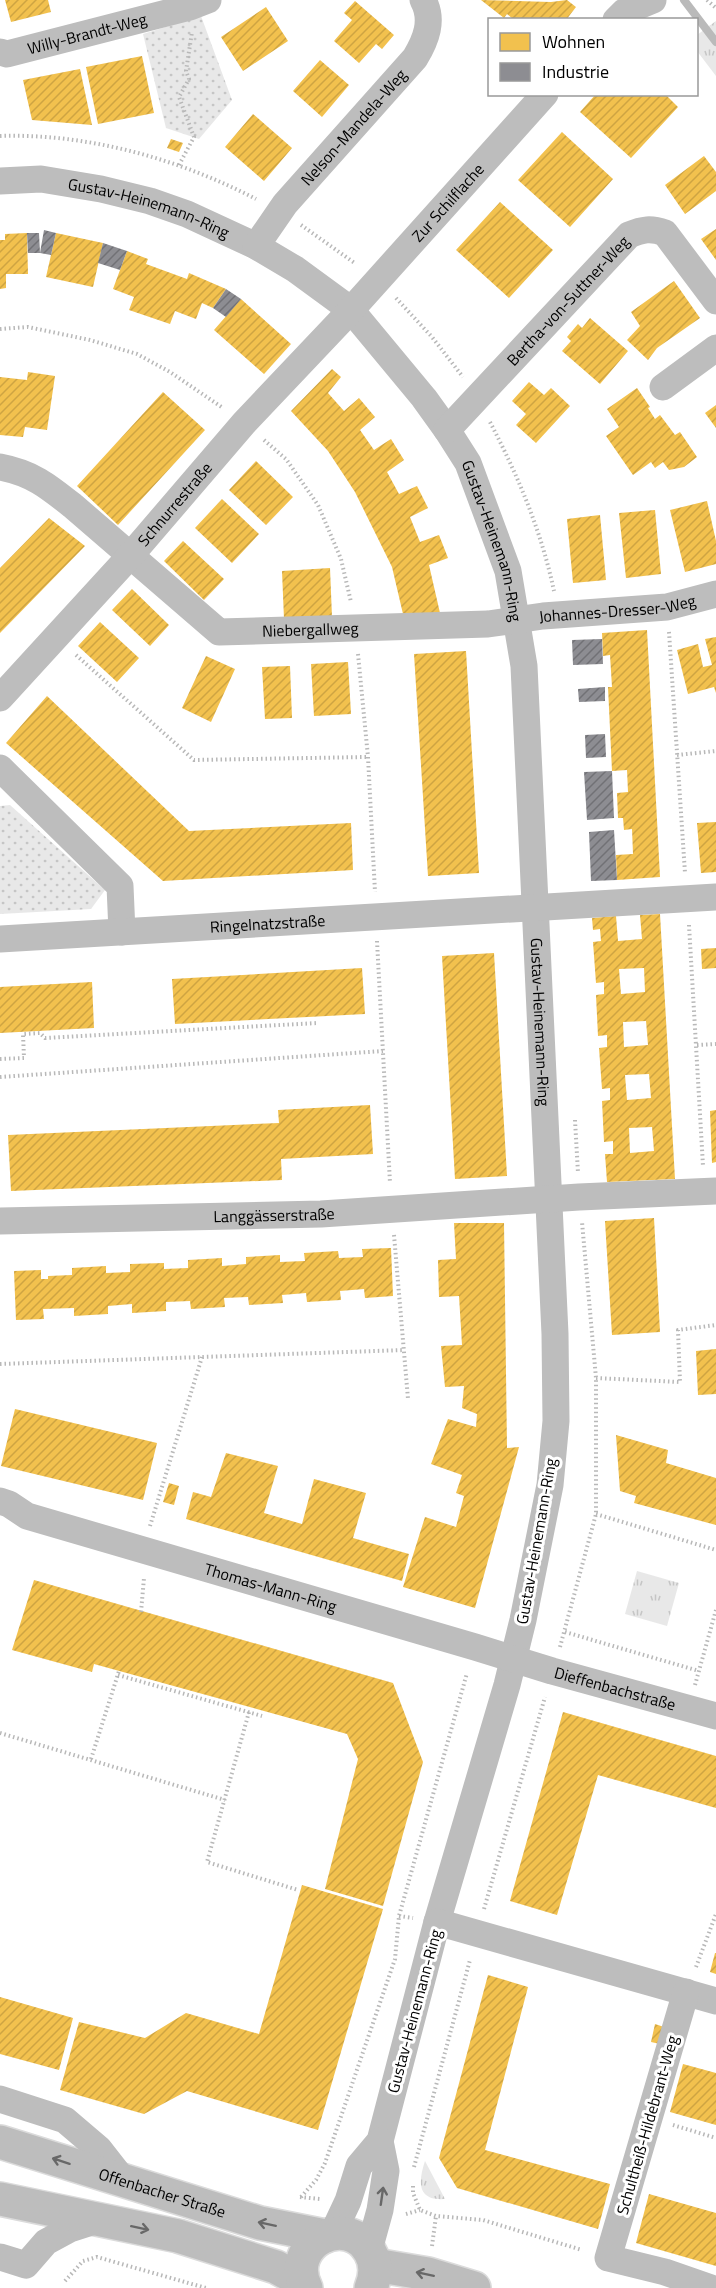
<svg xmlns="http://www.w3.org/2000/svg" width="716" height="2288" font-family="'Titillium Web',sans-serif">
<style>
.grass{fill:url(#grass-tufts)}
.park{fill:url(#park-dots)}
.homes{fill:url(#homes-hatch);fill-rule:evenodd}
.industry{fill:url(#industry-hatch)}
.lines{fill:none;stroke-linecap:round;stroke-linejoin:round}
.stream{stroke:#bababa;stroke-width:8}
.major-casing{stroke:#dbdbdb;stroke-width:36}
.path{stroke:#b8b8b8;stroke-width:4;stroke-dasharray:1.5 3;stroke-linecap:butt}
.minor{stroke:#bdbdbd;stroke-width:27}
.major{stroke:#bdbdbd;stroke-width:33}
.oneway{stroke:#686868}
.labels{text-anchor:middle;stroke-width:6;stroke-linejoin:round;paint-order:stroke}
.street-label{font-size:16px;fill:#000;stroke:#fff}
</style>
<defs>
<pattern id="grass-tufts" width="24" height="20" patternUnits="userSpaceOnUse" patternTransform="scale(1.5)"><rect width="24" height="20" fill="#e8e8e8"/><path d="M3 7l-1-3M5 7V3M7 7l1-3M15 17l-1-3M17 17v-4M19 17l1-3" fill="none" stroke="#c5c5c5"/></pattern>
<pattern id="park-dots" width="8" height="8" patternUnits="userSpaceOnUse" patternTransform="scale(1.5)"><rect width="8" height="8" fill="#e8e8e8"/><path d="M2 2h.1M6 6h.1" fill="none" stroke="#c5c5c5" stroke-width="1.8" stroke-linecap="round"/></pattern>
<pattern id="homes-hatch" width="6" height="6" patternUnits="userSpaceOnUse" patternTransform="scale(1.5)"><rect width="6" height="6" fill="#f2c14e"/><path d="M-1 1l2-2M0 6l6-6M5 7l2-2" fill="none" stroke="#cea442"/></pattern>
<pattern id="industry-hatch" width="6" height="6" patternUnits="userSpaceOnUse" patternTransform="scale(1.5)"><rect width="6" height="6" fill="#8d8d92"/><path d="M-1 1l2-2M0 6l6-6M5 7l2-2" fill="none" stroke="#717175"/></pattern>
</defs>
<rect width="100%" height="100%" fill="#fff"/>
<path class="grass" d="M716,21v55l-19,-25v-16z
M637,1571l42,12 -12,43 -42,-12z
M425,2161l20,38c-28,2 -27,-17 -20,-38z"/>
<path class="park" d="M201,16l31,84 -33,39 -33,-11 -23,-94z
M10,805l95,85 -14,19 -91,5v-108z"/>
<path class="homes" d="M5,0h43l3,12 -40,10z
M481,0l70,2 16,-2 9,7 -10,13h-52l-7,-6 -3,4z
M355,1l39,34 -12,14 -6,-5 -17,19 -25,-22 18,-21 -8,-7z
M266,7l22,34 -45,30 -22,-34z
M142,56l12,57 -56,11 -12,-57z
M320,60l29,25 -27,32 -29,-26z
M80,69l12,56 -60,-5 -9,-40z
M596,94h69l13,13 -47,51 -51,-46z
M253,114l39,34 -28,33 -39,-34z
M562,132l51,47 -43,48 -52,-47z
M171,139l12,4 -4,9 -12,-4z
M704,156l12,16v19l-31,23 -20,-29z
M500,202l53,48 -44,48 -53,-48z
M716,229v31l-15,-21z
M27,233l1,41h-22v14l-6,1v-49h5v-6z
M56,233l47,10 -10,44 -47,-10z
M127,251l21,8 -2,5 41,15 2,-6 37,16 -13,19 -11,-5 -6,16 -21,-8 -5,13 -41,-14 5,-13 -21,-8z
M674,281l26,37 -43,30 -9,12 -21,-20 13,-14 -9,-14z
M241,299l50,45 -27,30 -50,-44z
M590,318l38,33 -28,33 -38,-33 9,-10 -4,-4 11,-13 4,4z
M332,369l9,8 -13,16 16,18 15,-13 16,19 -15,13 14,20 17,-11 13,21 -17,12 12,22 18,-8 11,22 -18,9 10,25 19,-7 9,23 -19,7 11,48 -37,1 -11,-47 -37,-75 -27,-41 -37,-40z
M28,372l27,4 -8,54 -22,-3 -2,10 -23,-2v-58l27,3z
M529,382l15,13 7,-7 19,18 -34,37 -20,-18 10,-11 -14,-13z
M637,388l13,19 -2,1 7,11 5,-4 15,20 5,-3 17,25 -13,10 -15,3 -6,-8 -8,6 -4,-6 -18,13 -27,-39 13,-9 -12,-18z
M163,392l42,38 -87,95 -41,-39z
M716,405v23l-11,-15z
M256,461l37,36 -27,28 -37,-35z
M222,499l37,35 -27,29 -37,-35z
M707,501l9,40v23l-31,8 -15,-62z
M655,510l6,64 -35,4 -7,-65z
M600,515l6,65 -33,3 -6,-64z
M49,518l36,28 -85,87v-65z
M183,541l41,38 -20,21 -40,-39z
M330,568l2,49 -48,2 -2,-48z
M132,589l37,36 -19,21 -38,-36z
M100,622l39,36 -22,24 -39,-36z
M647,630l13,247 -43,3 -1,-25 17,-1 -1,-25 -8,1 -1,-12h-5l-1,-25 11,-1 -1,-22 -15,1 -4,-84h4l-2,-32 -7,1 -1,-23z
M716,637v56l-2,-6 -26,7 -11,-44 21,-6 5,23 9,-2 -7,-26z
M466,651l13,222 -51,3 -14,-222z
M206,656l29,13 -24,53 -29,-14z
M348,662l3,52 -37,2 -3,-52z
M290,666l2,52 -27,1 -3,-52z
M47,696l142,135 162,-8 2,47 -190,11 -157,-138z
M716,822v50l-15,1 -4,-50z
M660,914l15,265 -68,3 -2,-28h8v-13l-9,1 -2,-41 8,-1v-12l-8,1 -3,-41 8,-1v-12l-9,1 -2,-41 8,-1v-12l-8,1 -3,-41 8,-1 -1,-12 -7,1 -1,-12 24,-2 2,25 24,-2 -2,-24zM644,968l1,24 -24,2 -2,-25zM646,1021l2,24 -24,2 -1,-25zM649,1074l2,24 -24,2 -2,-25zM652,1127l2,24 -24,2 -1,-25z
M716,948v20l-14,1 -1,-20z
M494,953l13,223 -52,3 -13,-223z
M362,968l3,46 -190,10 -3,-45z
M92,982l2,46 -94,5v-46z
M370,1105l3,49 -92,5 1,21 -271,11 -3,-56 271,-12 -1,-13z
M716,1110v52l-4,1 -2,-52z
M654,1218l6,114 -48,3 -7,-114z
M454,1223h50l3,225 12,-1 -44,161 -72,-21 22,-70 31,10 8,-31 -8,-3 6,-18 -31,-11 17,-45 28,8 1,-13 -15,-6 2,-22 -19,1 -4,-41 21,-1 -3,-49 -20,1 -1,-37 18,-1z
M391,1248l2,48 -28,2 -1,-9 -24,2 1,9 -34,2 -1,-9 -24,2 1,8 -34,2 -1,-8 -24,1 1,9 -34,2 -1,-8 -24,1v9l-34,2v-9l-24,2v8l-34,2v-8l-31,1 1,10 -28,1 -2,-49 27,-1v9h7v-3l24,-1v-7l34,-2v7l24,-1v-8l34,-1v6l24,-1v-8l34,-2v8l24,-2v-7l34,-2v7l25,-1 -1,-8 34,-2 1,7 24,-1 -1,-8z
M716,1349v45l-18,1 -2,-44z
M15,1409l142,34 -14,57 -142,-34z
M616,1435l52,15 -2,13 50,15v47l-82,-22 2,-7 -16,-5z
M226,1453l52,13 -14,47 38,11 12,-45 52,14 -13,45 56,16 -7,27 -216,-62 7,-27 18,5z
M169,1483l10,3 -5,19 -11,-3z
M34,1580l359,103 30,79 -40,144 -58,-17 33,-130 -11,-25 -253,-70 -2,8 -80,-22z
M563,1712l153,44v52l-118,-33 -41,140 -47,-14z
M302,1885l81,24 -65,221 -131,-39 -43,23 -84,-24 19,-68 66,16 41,-25 73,21z
M715,1953h1v21l-6,-2z
M488,1975l40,12 -43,163 125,34 -12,45 -141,-41 -18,-30z
M0,1997l73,21 -14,52 -59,-16z
M655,2024l9,3 -4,17 -9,-2z
M683,2064l33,9v52l-46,-13z
M649,2194l67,19v53l-80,-23z"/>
<path class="industry" d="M44,230l12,3 -5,22 -11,-2z
M27,233h12l1,20h-12z
M103,243l24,8 -7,19 -22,-7z
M226,289l15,10 -15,18 -13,-9z
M602,639l1,25 -30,1 -1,-25z
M605,687v14l-26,1 -1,-13z
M605,734l1,23 -20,1 -1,-23z
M612,771l2,47 -27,2 -3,-48z
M614,830l3,50 -26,1 -2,-49z"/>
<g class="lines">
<path class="stream" d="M684,0l32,42"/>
<g class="major-casing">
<g id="major">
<path id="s10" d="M0,2142l260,81 65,13"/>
<path d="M0,2199l178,37 98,31 27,15"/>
<path d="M375,2265l53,9 46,14"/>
<path d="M306,2288c-22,-44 41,-77 64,-36 7,12 6,24 1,36"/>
</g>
</g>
<path class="path" d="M707,0l9,8
M0,136c87,-3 179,23 256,63
M179,165l15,-28 -15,-40 10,-18 -3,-8 6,-39
M301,225l55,39
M396,298l36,39 31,40
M0,329l28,-2 62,13 47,14 33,18 53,36
M490,422c28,54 51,108 64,169
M264,440l22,19 32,46 23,54 10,43
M669,632l16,241
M358,654l10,103 7,135
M76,655l118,105 173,-3
M677,755l39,-4
M689,925l14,241
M377,941l13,242
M697,1045l19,-1
M0,1059l24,-1 -1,-24 17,-1 5,5 272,-15
M0,1077l383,-26
M575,1120l3,53
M394,1235l14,164
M0,1364l404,-14
M596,1378l84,4 -2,-52 38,-5
M596,1514l120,36
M150,1526l52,-169
M141,1612l3,-34
M565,1632l134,39
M560,1647l36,-133v-136l-14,-156
M118,1675l144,41
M695,1685l21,-75
M249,1712l-42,150 91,28
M0,1733l225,67
M91,1759l28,-88
M484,1909l61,-212
M399,1916l14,2
M696,1967l20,-53
M673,2125l43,13
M414,2167l56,-207
M413,2186v7l7,17 16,6 47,4 99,30
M300,2197l20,2
M301,2197l15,-17 9,-17 70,-204 4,-43 68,-243
M406,2214l14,-4
M432,2246l4,-30
M65,2281l18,-20 14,-4 109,31"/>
<g class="minor">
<path d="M616,20l8,-8 29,-12"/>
<path id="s1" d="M0,52l7,2 183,-47 18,-7"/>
<path id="s2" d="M0,181l41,-2 60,10 49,12 37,13 69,32 39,23 56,41 73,88 23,32 21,33 40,108 16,95 31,668 1,87 -6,64 -27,135 -16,65 -70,237 -57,219 -21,25 -11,35 -15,32"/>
<path id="s3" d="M256,246l29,-42 130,-146c11,-18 19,-38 8,-58"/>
<path d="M663,387l53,-39"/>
<path id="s4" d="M447,430l182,-195c14,-6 22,-7 36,-2l51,68"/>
<path id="s5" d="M0,467c32,6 48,19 73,39l146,126 269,-8 55,-8 124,-9 49,-13"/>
<path id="s6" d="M0,698l130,-142 114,-133 107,-113 194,-216"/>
<path d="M0,768l120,118 2,46"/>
<path id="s7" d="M0,939l716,-42"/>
<path id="s8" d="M0,1221l321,-7 258,-17 137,-6"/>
<path id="s9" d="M0,1501l9,3 18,12 448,131 77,24 164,45"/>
<path d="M437,1922l279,79"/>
<path d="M686,1992l-78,266 57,14 46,16"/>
<path d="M0,2099l65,21 34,29 25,32"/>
<path d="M369,2250l11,-40 6,-39 -6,-30"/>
<path d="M0,2257l26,8 20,-23 24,-13 31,-10"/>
</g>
<use href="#major" class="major"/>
</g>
<defs><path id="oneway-shaft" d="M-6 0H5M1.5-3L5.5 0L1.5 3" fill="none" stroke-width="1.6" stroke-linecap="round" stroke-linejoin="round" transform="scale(1.5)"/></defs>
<g class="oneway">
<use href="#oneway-shaft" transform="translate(61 2161) rotate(-162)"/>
<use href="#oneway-shaft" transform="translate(382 2196) rotate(-82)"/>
<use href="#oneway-shaft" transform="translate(267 2224) rotate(-168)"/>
<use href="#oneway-shaft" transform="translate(140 2228) rotate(12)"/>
<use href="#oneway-shaft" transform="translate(425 2274) rotate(-168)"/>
</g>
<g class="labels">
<g class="street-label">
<text dy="6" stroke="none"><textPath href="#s1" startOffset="90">Willy-Brandt-Weg</textPath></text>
<text dy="6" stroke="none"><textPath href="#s3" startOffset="154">Nelson-Mandela-Weg</textPath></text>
<text dy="6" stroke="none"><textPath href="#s6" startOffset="668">Zur Schilflache</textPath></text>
<text dy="6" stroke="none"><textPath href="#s2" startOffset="153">Gustav-Heinemann-Ring</textPath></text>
<text dy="6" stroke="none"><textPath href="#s4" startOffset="177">Bertha-von-Suttner-Weg</textPath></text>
<text dy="6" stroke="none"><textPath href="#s6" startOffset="261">Schnurrestraße</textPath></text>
<text dy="6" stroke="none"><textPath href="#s2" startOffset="657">Gustav-Heinemann-Ring</textPath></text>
<text dy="6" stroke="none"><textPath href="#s5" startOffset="676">Johannes-Dresser-Weg</textPath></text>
<text dy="6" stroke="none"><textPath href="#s5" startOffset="368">Niebergallweg</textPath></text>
<text dy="6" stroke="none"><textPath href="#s7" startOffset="268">Ringelnatzstraße</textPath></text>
<text dy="6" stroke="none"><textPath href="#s2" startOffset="1143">Gustav-Heinemann-Ring</textPath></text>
<text dy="6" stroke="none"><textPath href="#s8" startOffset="274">Langgässerstraße</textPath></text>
<text transform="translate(536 1541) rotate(-80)" y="6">Gustav-Heinemann-Ring</text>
<text dy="6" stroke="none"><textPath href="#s9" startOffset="285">Thomas-Mann-Ring</textPath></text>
<text dy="6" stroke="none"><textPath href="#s9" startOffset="644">Dieffenbachstraße</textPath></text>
<text transform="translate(414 2011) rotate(-75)" y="6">Gustav-Heinemann-Ring</text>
<text transform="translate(647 2125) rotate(-74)" y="6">Schultheiß-Hildebrant-Weg</text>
<text dy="6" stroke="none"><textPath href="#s10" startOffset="170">Offenbacher Straße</textPath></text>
</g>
</g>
<rect x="488" y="18" width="210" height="78" fill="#ffffff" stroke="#999999" stroke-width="1.5"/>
<rect x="500" y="33" width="30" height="18" fill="#f2c14e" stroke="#999999" stroke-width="1.5"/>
<text x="542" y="48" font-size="18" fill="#000000">Wohnen</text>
<rect x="500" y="63" width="30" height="18" fill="#8d8d92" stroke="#999999" stroke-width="1.5"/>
<text x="542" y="78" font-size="18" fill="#000000">Industrie</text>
</svg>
